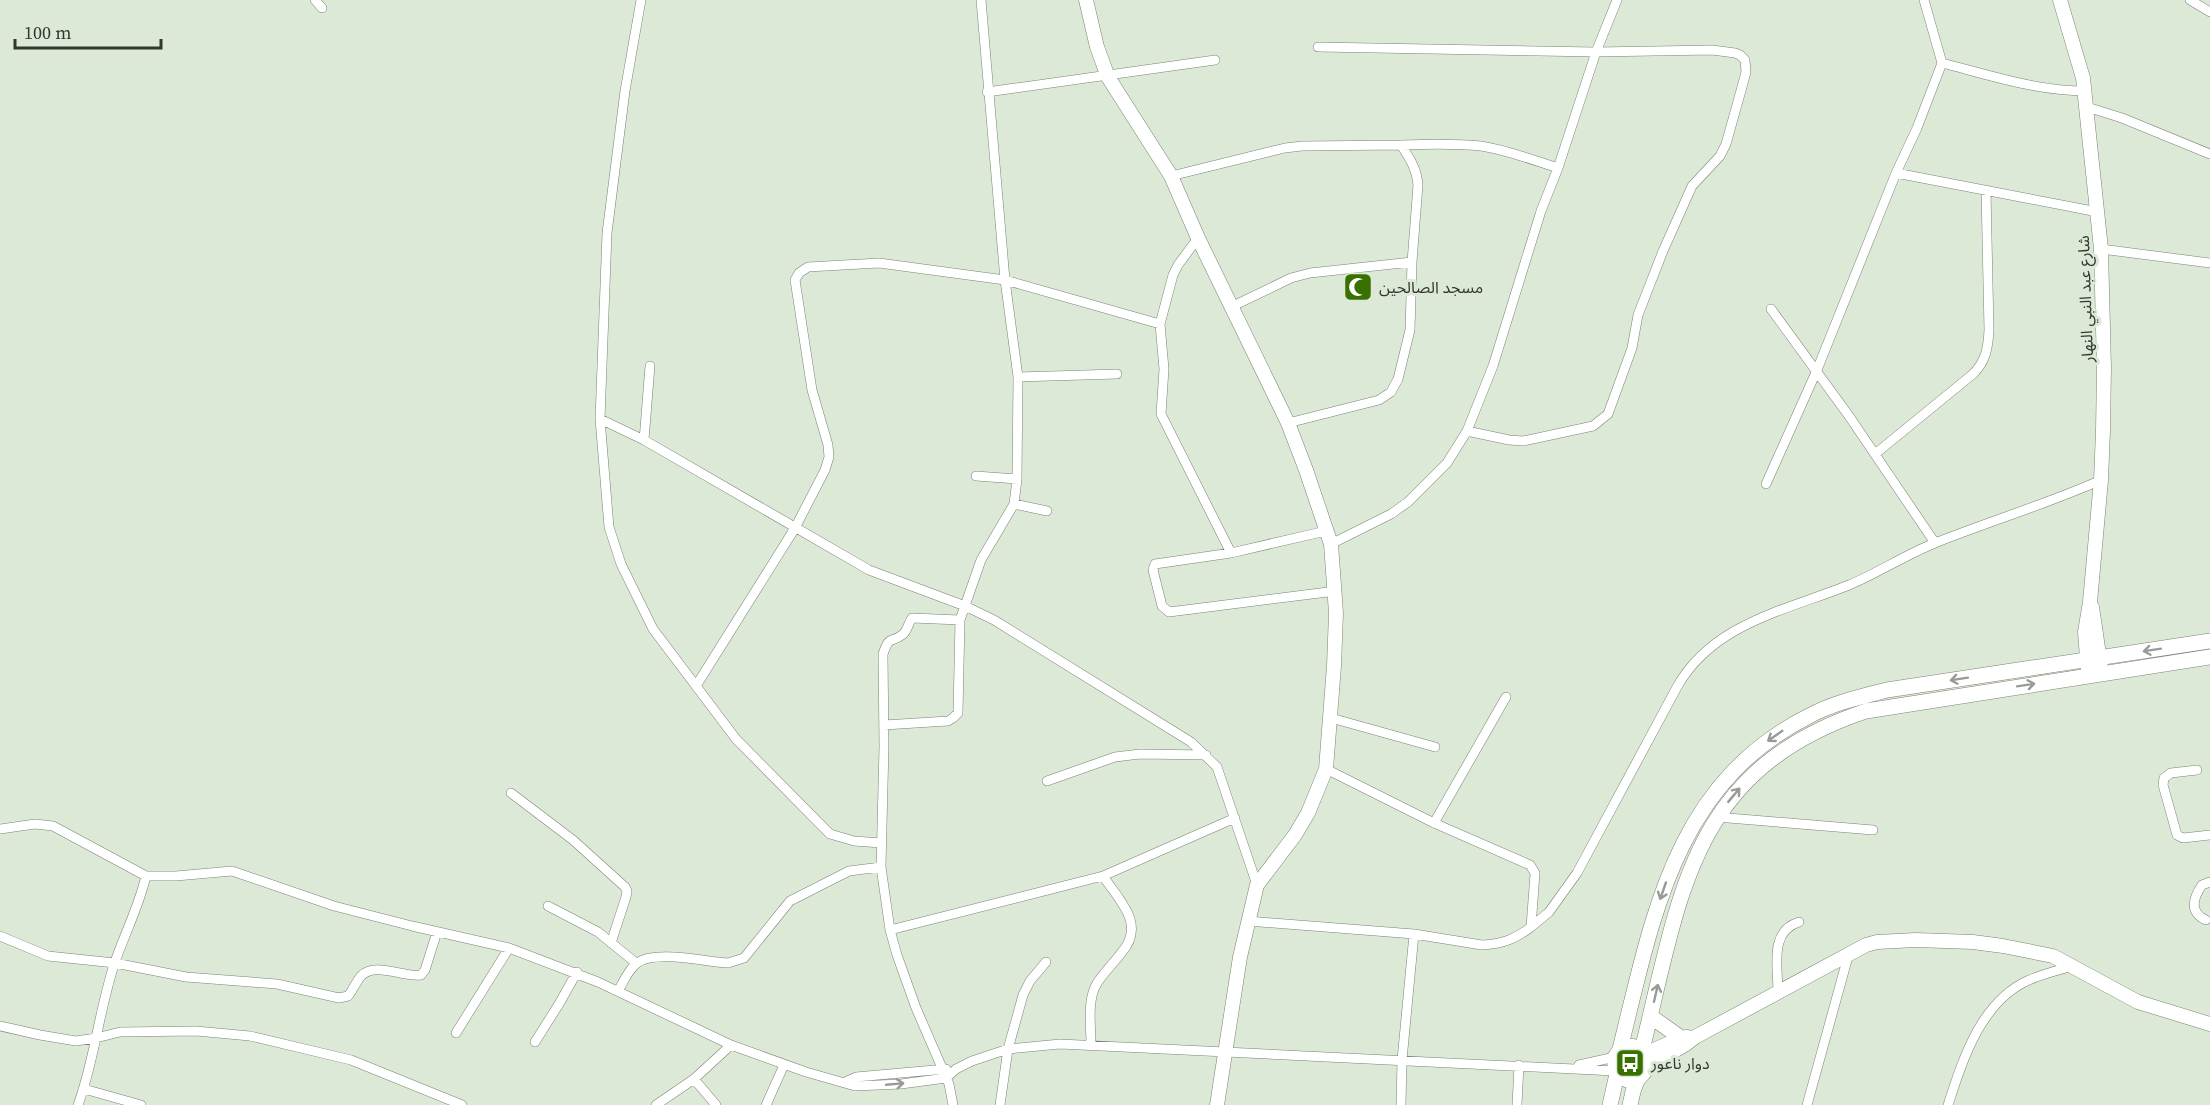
<svg xmlns="http://www.w3.org/2000/svg" width="2210" height="1105" font-family="'Source Serif 4','Noto Sans Arabic',serif">
<style>
.lines{fill:none;stroke-linecap:round;stroke-linejoin:round}
.street-casing{stroke:#798373;stroke-width:10}
.secondary-casing{stroke:#798373;stroke-width:15}
.primary-casing{stroke:#798373;stroke-width:16}
.street{stroke:#fff;stroke-width:9}
.secondary{stroke:#fff;stroke-width:14}
.primary{stroke:#fff;stroke-width:15}
.oneway{stroke:#989b98}
.labels{text-anchor:middle;stroke-width:6;stroke-linejoin:round;paint-order:stroke}
.poi-label{font-size:16px;fill:#323730;stroke:#dde9d7;text-anchor:start}
.street-label{font-size:16px;fill:#323730;stroke:#dde9d7}
</style>
<rect width="100%" height="100%" fill="#dde9d7"/>
<g class="lines">
<g class="street-casing">
<path id="street" d="M315,0l7,8
M641,0l-16,91 -18,142 -7,186 9,108 12,37 32,65 83,110 94,95 24,7 27,2
M2190,0l20,12
M1318,47l278,5 116,-2 23,3 5,2 5,5 1,12 -4,15 -16,57 -6,12 -28,30 -29,65 -25,64 -6,33 -24,66 -15,12 -70,15 -14,-1 -42,-9
M1942,63c47,12 95,28 143,28
M987,92l228,-32
M2087,107l35,11 88,36
M1401,145c26,-1 53,-2 80,1 26,4 52,14 77,22
M1896,173l202,39
M1171,176l114,-28 17,-2 99,-1c9,14 16,24 17,40l-6,77 -2,68 -12,49 -7,13 -12,8 -91,23
M1198,238l-20,27 -5,10 -13,49 4,45 -3,45 70,139
M2101,249l109,14
M1231,307l60,-29 19,-5 102,-11
M1771,309l78,107 86,127
M1018,377l99,-3
M600,419l44,21 225,130 96,36 29,14 197,122 26,25 40,118
M644,440l6,-74
M1875,454l98,-80c13,-13 15,-26 16,-44l-3,-139
M976,476l41,3
M1766,484l51,-114 79,-197 21,-45 25,-65 -18,-63
M1014,504l33,7
M1326,531l-95,22 -76,11 -2,6 9,36 7,6 167,-21
M1331,544l60,-30 17,-12 39,-39 20,-32 26,-65 48,-155 17,-43 38,-116 21,-52
M696,686l99,-158 30,-58 4,-13 -1,-12 -16,-55 -17,-110 4,-7 9,-6 71,-4 126,17 155,44
M1331,718l104,29
M884,725l64,-4 5,-3 5,-5 2,-93 21,-60 33,-56 3,-25 1,-102 -13,-97 -24,-280
M2197,770l-26,3 -7,5 -1,7 14,50 6,3 27,-3
M1047,781l68,-24 25,-3 66,1
M511,793l62,47 52,47 2,4 -1,6 -15,46
M1716,817l157,13
M1434,823l72,-126
M0,829l35,-5 18,2 93,50h30l56,-5 102,35 78,20 97,22 89,34 133,63 75,27 49,14 46,-2 45,-6 10,-9 16,-8 36,-12 52,-5 555,27
M548,906l50,26 38,31
M2206,920c-17,-8 -13,-22 -4,-35l8,-3
M1247,921l167,13 68,11c21,-1 33,-6 49,-18l4,-54 -5,-8 -96,-42 -108,-54
M1531,927l18,-15 28,-39 100,-186c36,-64 110,-77 172,-102 29,-12 56,-30 86,-42 55,-22 112,-39 166,-63
M890,930l213,-54 132,-58
M0,936l48,20 67,7 71,14 91,7 62,14 9,-2c5,-6 8,-14 13,-20 14,-15 43,2 60,-1l4,-5 12,-38
M618,991c5,-8 10,-21 18,-27 17,-15 71,-2 92,-1l16,-5 46,-57 59,-30 32,-4
M1778,992c0,-25 -9,-61 21,-70
M0,1026l40,9 36,6 20,-3 24,-6 76,-1 54,5 101,24 111,45
M456,1033l53,-85
M535,1042l24,-38 18,-32
M1091,1044c0,-18 -4,-42 5,-59 7,-12 18,-22 26,-33 24,-28 -3,-52 -19,-76
M1579,1065l36,-8
M694,1079l22,26
M845,1082l11,-5 90,-8
M84,1089l57,16
M78,1105c17,-46 21,-96 37,-143 10,-29 24,-56 31,-86
M656,1105l38,-26 37,-34
M766,1105l18,-40
M953,1105l-4,-21 -33,-76 -19,-53 -7,-25 -9,-63 3,-121 -1,-92c7,-20 7,-10 19,-19 6,-4 6,-12 10,-17l48,2
M1000,1105l8,-56 15,-54 7,-14 16,-19
M1401,1105l1,-45 12,-126
M1517,1105l2,-40
M1807,1105l42,-152
M1948,1105c15,-46 33,-104 81,-125 14,-6 29,-10 44,-14"/>
</g>
<g class="secondary-casing">
<path id="secondary" d="M1086,0l11,47 11,30 63,99 27,62 90,185 18,47 25,74 5,69 -2,53 -8,103 -18,44 -13,22 -38,50 -17,72 -23,148
M2060,0l23,78 18,171 3,119 -1,63 -2,49 -11,122 -5,30 3,38
M2092,607l9,61
M1645,1054l36,-16 6,-1
M1647,1067l39,-23 9,-7 171,-92 11,-3 39,-2 57,2 30,4 50,10 85,46 72,22"/>
</g>
<g class="primary-casing">
<path id="primary" d="M1650,1016l31,22
M1620,1049c33,-132 54,-265 189,-333 24,-13 51,-19 78,-26l323,-49
M1642,1050c39,-157 48,-280 224,-339l344,-54
M1610,1105l7,-31
M1630,1105c2,-8 3,-17 7,-24 3,-6 9,-8 10,-15 3,-15 -15,-25 -26,-17 -3,2 -4,6 -6,8v14l12,9 10,-1"/>
</g>
<use href="#street" class="street"/>
<use href="#secondary" class="secondary"/>
<use href="#primary" class="primary"/>
</g>
<defs><path id="oneway-shaft" d="M-6 0H5M1.5-3L5.5 0L1.5 3" fill="none" stroke-width="1.6" stroke-linecap="round" stroke-linejoin="round" transform="scale(1.5)"/></defs>
<g class="oneway">
<use href="#oneway-shaft" transform="translate(2152 650) rotate(171)"/>
<use href="#oneway-shaft" transform="translate(1959 679) rotate(171)"/>
<use href="#oneway-shaft" transform="translate(2026 685) rotate(-9)"/>
<use href="#oneway-shaft" transform="translate(1775 736) rotate(145)"/>
<use href="#oneway-shaft" transform="translate(1734 795) rotate(-50)"/>
<use href="#oneway-shaft" transform="translate(1663 891) rotate(109)"/>
<use href="#oneway-shaft" transform="translate(1656 993) rotate(-77)"/>
<use href="#oneway-shaft" transform="translate(895 1084) rotate(-5)"/>
</g>
<defs>
<g id="mosque-square" transform="scale(1.5)"><rect x="-9" y="-9" width="18" height="18" rx="4" fill="#387100" stroke="#dde9d7"/><path d="M3.5-4.9A6 6 0 1 0 3.5 4.9A5 5 0 1 1 3.5-4.9Z" fill="#fff"/></g>
<g id="bus-square" transform="scale(1.5)"><rect x="-9" y="-9" width="18" height="18" rx="4" fill="#387100" stroke="#dde9d7"/><path d="M-5-6H5V4H4V6H2V4H-2V6H-4V4H-5ZM-3.5-4V0h7V-4ZM-3.5 1.2v1.5H-2V1.2ZM2 1.2v1.5H3.5V1.2Z" fill="#fff"/></g>
</defs>
<g fill-rule="evenodd">
<use href="#mosque-square" x="1358" y="287"/>
<use href="#bus-square" x="1630" y="1063"/>
</g>
<g class="labels">
<g class="poi-label">
<text x="1379" y="293">مسجد الصالحين</text>
<text x="1651" y="1069">دوار ناعور</text>
</g>
<g class="street-label">
<text transform="translate(2085 299) rotate(-92)" y="6">شارع عبد النبي النهار</text>
</g>
</g>
<path d="M15 39v9h146v-9" fill="none" stroke="#323730" stroke-width="3"/>
<text x="24" y="39" font-size="18" fill="#323730" stroke="#dde9d7" stroke-width="4.5" paint-order="stroke">100 m</text>
</svg>
